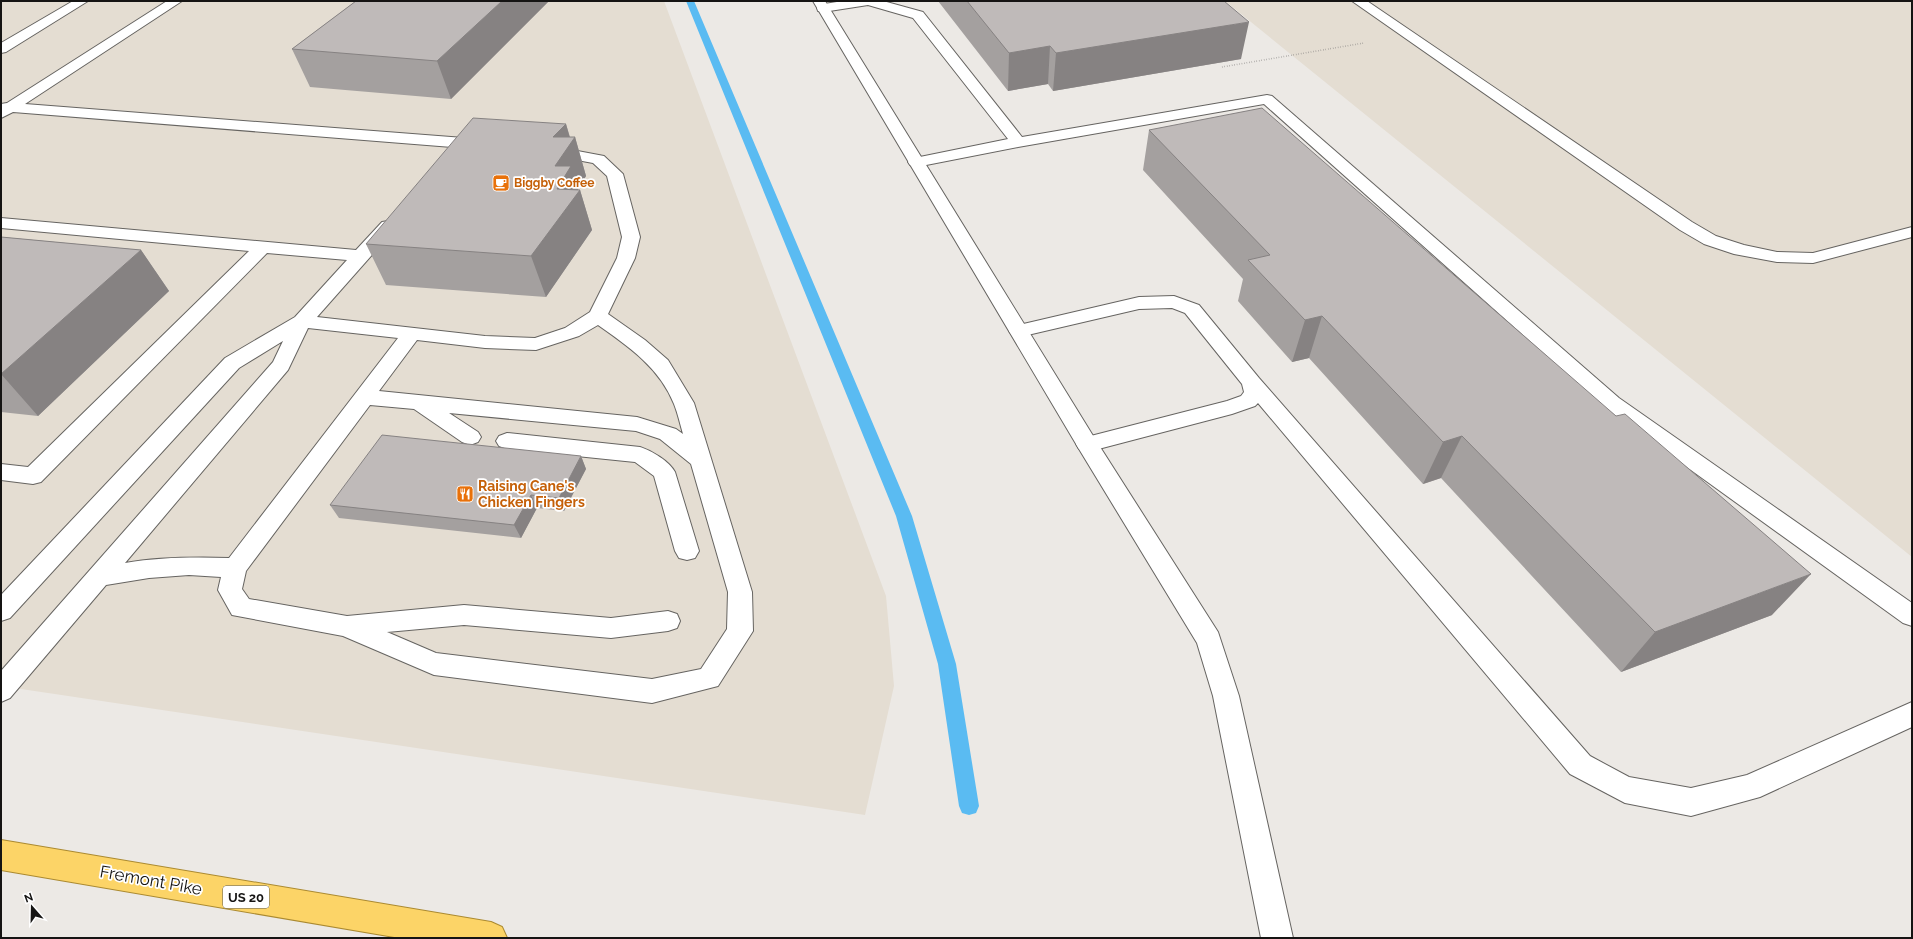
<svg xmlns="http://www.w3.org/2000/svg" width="1913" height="939" font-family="Raleway,sans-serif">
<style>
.built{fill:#e4ddd2}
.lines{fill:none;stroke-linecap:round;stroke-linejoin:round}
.stream{fill:#5abbf2;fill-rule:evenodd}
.service-casing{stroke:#666461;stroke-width:2}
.minor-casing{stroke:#666461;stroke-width:2}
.trunk-casing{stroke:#ab8a31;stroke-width:2}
.path{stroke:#878583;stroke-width:1.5;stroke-dasharray:0.5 2;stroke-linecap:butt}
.service{fill:#fff;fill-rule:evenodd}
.minor{fill:#fff;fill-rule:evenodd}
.trunk{fill:#fcd467;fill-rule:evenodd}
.wall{fill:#a4a09f}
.shaded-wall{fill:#868282}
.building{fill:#bfbab9;stroke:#868282}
.labels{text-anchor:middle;stroke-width:3.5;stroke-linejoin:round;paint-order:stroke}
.far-food-label{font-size:12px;font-weight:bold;fill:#c56008;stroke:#fff;text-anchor:start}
.shield{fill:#fff;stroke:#5b5a5a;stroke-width:1}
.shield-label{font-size:13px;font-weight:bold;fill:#151413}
.food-label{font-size:14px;font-weight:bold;fill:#c56008;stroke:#fff;text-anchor:start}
.near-street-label{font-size:17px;fill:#151413;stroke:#fff}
</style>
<rect width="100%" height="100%" fill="#ece9e5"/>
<path class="built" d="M1,1h663l222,595 8,90 -29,129 -864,-129z
M1225,1h687v556z"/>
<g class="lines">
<path class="stream" d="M686,1h8l218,515 44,148 23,142 -3,7 -7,2 -7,-2 -3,-7 -21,-142 -42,-148z"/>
<g class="service-casing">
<path id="service" d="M167,1h15l-157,103 439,34 6,2 2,3c-7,9 -14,19 -26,16l-2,-3 8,-9 -439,-35 -12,6v-14l6,-1z
M843,1h40l40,11 99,125 245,-42 5,1 347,302 293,205v23l-9,-3 -298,-215 -341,-304 -246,43 -102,20 -6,-2 -2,-3 2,-3 98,-20 -95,-121 -45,-13 -45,7 -5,-1 -1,-3 1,-3z
M1352,1h15l325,221 24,14 28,9 33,7 36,1 99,-26v10l-99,26 -36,-1 -43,-8 -30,-10 -24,-14z
M551,146l53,10 19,18 17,63 -5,21 -27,56 37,26 23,20 26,43 58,189 1,39 -35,55 -66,17 -218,-28 -91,-39 -111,-21 -14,-25 3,-13 -32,-2 -40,3 -43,7 -96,113 -9,4v-31l272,-309 10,-21 -44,27 -229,250 -9,3v-26l224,-237 70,-41 52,-57 -80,-7 -226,229 -8,2 -32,-4v-16l27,3 221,-216 -248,-23v-10l355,32 26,-28 6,-1 6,1 3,4 -3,4 -77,87 168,19 50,2 30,-10 25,-16 27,-54 5,-21 -15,-61 -14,-13 -48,-9 -2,-3 2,-3zM598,325c30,21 62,43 76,79 4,10 6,20 9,30l-7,-5 -39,-12 -258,-26 38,-51 68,8 51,2 43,-14zM308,328l90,10 -169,220c-35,-1 -69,-1 -104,5l163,-193zM370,405l44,4 48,33 8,3 8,-3 3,-5 -3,-5 -29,-19 187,18 24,8 31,25 37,128 -1,37 -26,40 -49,10 -216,-26 -49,-21 77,-7 147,13 57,-7 9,-3 3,-7 -3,-7 -9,-3 -57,7 -147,-13 -117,11 -98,-17 -7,-10 4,-18z
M1174,296l25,9 60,73 331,378 39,21 62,11 56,-13 165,-73v25l-152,70 -69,19 -66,-13 -55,-29 -312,-371 -3,3 -23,8 -145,38 -8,-3 -3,-5 3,-5 148,-38 14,-5 3,-4 -2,-8 -57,-71 -13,-5 -33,1 -120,28 -7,-2 -3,-4 3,-4 7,-2 120,-28z
M507,433l133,14c12,4 29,14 35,25l24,79 -4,7 -8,2 -8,-2 -4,-7 -21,-75 -19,-14 -128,-13 -8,-3 -3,-5 3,-5z"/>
</g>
<g class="minor-casing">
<path id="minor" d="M73,1h15l-82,51 -5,1v-10z
M813,1h12l270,438 123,193 21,64 54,242h-32l-48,-242 -16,-53 -118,-194z"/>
</g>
<g class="trunk-casing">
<path id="trunk" d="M1,840l490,82 11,5 5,11h-107l-399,-68z"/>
</g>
<path class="path" d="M1222,67l142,-24"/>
<use href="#service" class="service"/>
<use href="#minor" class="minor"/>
<use href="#trunk" class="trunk"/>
</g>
<path class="wall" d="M356,1h193l-98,98 -141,-12 -18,-38z
M938,1h286l17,58 -188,32 -5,-7 -40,7z
M566,124l4,13h5l11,39 -8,13v1h2l12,40 -46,67 -160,-12 -20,-41z
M1149,130l623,485 -151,57 -180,-194 -18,6 -114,-126 -17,4 -54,-61 5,-22 -100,-109z
M1,237l140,13 28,41 -131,125 -37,-4z
M581,456l5,13 -22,42 -27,-3 -16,30 -182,-20 -9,-13z"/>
<path class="shaded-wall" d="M502,1h47l-98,98 -14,-38z
M1249,22l-8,37 -188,32 3,-38z
M1050,46l-2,38 -40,7 1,-38z
M566,124l5,18 4,-5 11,39 -8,13 1,2 1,-1 12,40 -46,67 -15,-41 26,-67 -2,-23 -2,-29z
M141,250l28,41 -131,125 -37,-42z
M1322,316l-13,42 -17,4 13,-42z
M1462,436l-21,42 -18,6 20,-42z
M581,456l5,13 -22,42 -5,-13z
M531,495l6,13 -16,30 -7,-13z
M1811,574l-39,41 -151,57 34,-40z"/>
<path class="building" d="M356,1h146l-65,60 -145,-12z
M967,1h257l25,21 -193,31 -6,-7 -41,7z
M1262,108l354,308 9,-2 186,160 -156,58 -193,-196 -19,6 -121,-126 -17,4 -57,-60 22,-5 -121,-125z
M473,118l93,6 -13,13h22l-20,29h16l-14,23 23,1 -49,66 -165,-12z
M1,237l140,13 -140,124z
M382,435l199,21 -22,42 -28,-3 -17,30 -184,-20z"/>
<defs>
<g id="cafe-square" transform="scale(0.9)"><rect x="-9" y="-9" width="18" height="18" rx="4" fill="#e8710a" stroke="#fff"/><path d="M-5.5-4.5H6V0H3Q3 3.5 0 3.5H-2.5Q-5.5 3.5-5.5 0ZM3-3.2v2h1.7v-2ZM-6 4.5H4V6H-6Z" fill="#fff"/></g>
<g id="restaurant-square" transform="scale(0.9)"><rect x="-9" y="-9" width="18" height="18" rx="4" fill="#e8710a" stroke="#fff"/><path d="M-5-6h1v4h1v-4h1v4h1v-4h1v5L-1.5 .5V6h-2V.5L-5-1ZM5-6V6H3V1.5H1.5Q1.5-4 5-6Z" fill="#fff"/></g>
</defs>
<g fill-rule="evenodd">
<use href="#cafe-square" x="501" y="183"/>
<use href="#restaurant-square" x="465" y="494"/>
</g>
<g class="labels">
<g class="far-food-label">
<text x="514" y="187">Biggby Coffee</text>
</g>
<rect class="shield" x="223" y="886" width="46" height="22" rx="3"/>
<g class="shield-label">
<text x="246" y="902">US 20</text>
</g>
<g class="food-label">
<text x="478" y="491">Raising Cane's<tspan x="478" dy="16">Chicken Fingers</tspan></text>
</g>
<g class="near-street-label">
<text transform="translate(151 880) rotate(10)" y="6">Fremont Pike</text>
</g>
</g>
<rect width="1913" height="939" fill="none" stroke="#151413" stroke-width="4"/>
<g transform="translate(32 907) rotate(340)" stroke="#ffffff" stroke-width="3" paint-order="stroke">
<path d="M0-3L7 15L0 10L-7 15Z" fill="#151413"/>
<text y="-6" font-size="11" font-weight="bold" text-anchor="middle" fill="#151413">N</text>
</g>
</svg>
